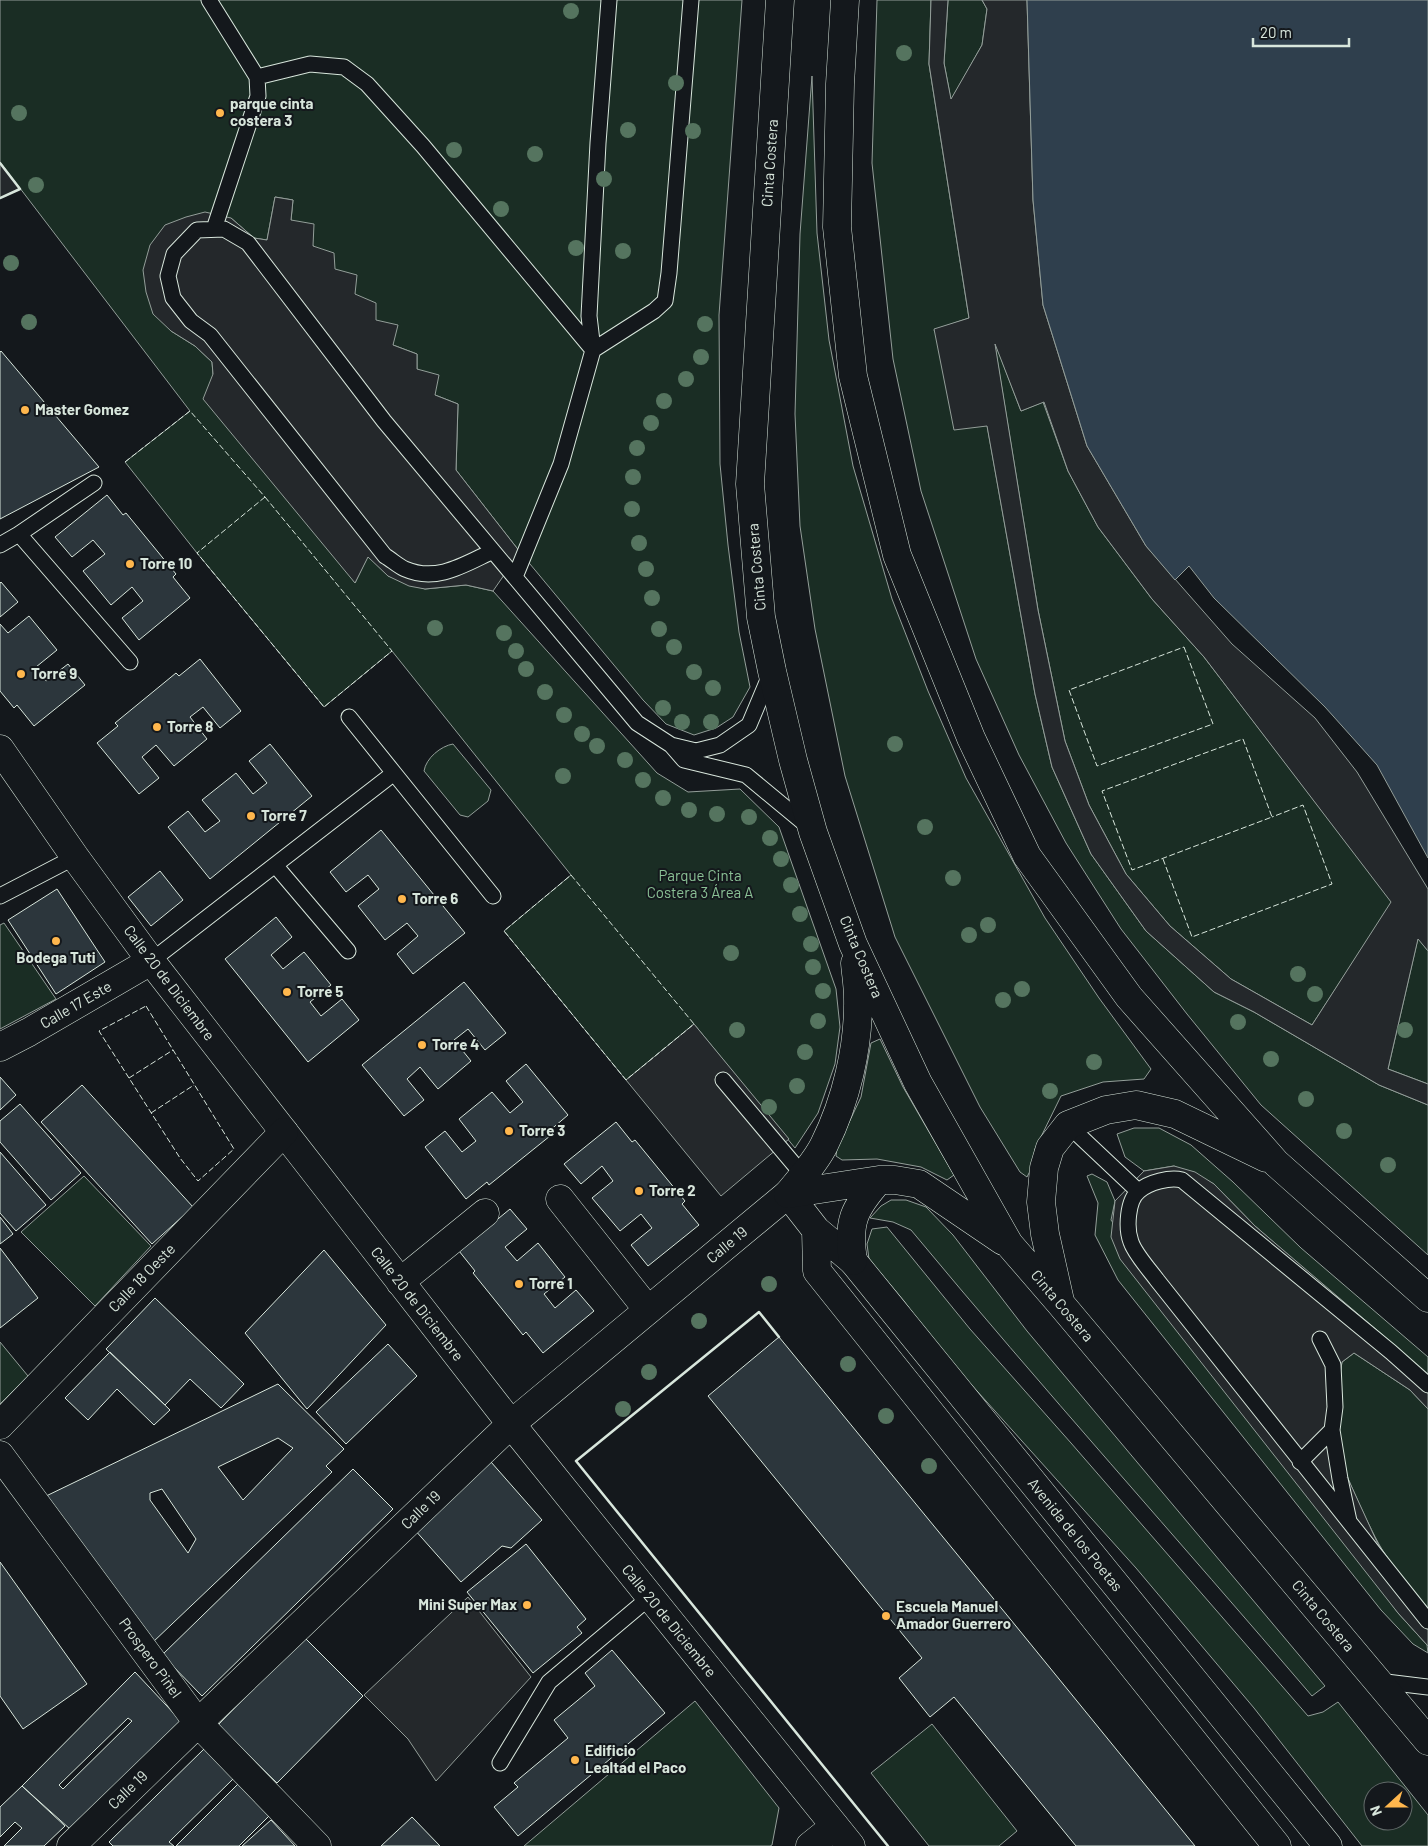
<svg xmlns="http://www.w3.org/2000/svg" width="1428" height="1846" font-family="Barlow,sans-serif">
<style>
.green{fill:#1a2d24;stroke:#939e99;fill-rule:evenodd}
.parking{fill:#24282b;stroke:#939e99;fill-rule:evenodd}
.water{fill:#2f3f4d;stroke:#939e99}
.building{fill:#2c363c;stroke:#d8e6dc;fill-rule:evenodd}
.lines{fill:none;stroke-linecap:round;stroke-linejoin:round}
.service-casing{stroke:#d8e6dc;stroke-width:17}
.minor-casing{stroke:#d8e6dc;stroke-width:29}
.tertiary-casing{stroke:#d8e6dc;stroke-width:29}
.primary-casing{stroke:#d8e6dc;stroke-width:29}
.service{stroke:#14181c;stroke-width:15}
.minor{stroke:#14181c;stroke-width:28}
.tertiary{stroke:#14181c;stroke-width:28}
.primary{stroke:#14181c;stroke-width:28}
.fence{stroke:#d8e6dc;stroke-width:1;stroke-dasharray:6 2.5;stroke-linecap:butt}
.wall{stroke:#d8e6dc;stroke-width:2.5}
.tree{fill:#55745f}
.poi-dot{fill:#ffb74d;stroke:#14181c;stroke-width:2}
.labels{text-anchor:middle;stroke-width:4;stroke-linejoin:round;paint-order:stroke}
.poi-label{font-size:15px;font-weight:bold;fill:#d8e6dc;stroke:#14181c;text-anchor:start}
.street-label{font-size:15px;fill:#d8e6dc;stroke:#14181c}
.park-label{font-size:15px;fill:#8ac095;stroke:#14181c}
</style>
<rect width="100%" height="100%" fill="#14181c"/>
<path class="green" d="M0,0h742l-23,315 1,149 8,81 11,87 11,55 -17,30 -17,11 -22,7 -28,-11 -23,-24 -123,-148 -64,-82 2,-66 -23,-9 -18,-26v-15l-24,-9 -38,-51 -64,-74 2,-20 -18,-3 -8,43 -13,-2 -23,-20 -60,113 24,15 17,16 1,12 142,209 13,-27 20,20 37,13 41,-4 27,6 164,182 31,19 52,-3 39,38 57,162 4,38 -5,37 -17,49 -23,35 -101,-124 -68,56 -122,-149 67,-56 -179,-224 -68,56 -127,-154 -72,-91 65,-51 -190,-249z
M877,0h54l-2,64 40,254 -35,12 53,95 48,269 17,73 39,87 55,77 68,61 40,20 125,73 49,20v150l-167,-150 -74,-91 -66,-85 -55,-86 -47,-88 -43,-96 -55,-168 -28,-132 -21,-196z
M948,0h34l5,9 -5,36 -31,55 -7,-37z
M812,76l5,157 12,107 24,126 39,133 36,92 38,87 79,140 54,80 52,71 -7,10 -41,3 -42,14 -26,53 -3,18 -5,10 -7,-5 -40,-65 -85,-170 -50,-161 -30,-147 -15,-103 -5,-112 5,-180z
M994,340l27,71 22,-9 25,69 30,56 54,72 52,58 188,245 -80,123 -81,-46 -61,-53 -44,-52 -37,-69 -24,-64 -27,-131z
M453,744l38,46 -3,11 -20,16 -8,-2 -36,-44c2,-13 17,-25 29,-27z
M4,923l52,76 -56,30v-104z
M1418,938l10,13v133l-40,-15z
M880,1039l23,48 51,88 -7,5 -26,-13 -44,-8 -35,1 -6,-4 1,-8 24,-51 10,-54z
M1134,1128h25l32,17 42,37 68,66 127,109v20l-173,-151 -41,-42 -40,-18 -30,5 -19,-14 -8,-23z
M1092,1174l15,8 8,19 -4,19 287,393 29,32 1,8 -15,-9 -32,-34 -263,-330 -23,-45 3,-32 -11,-27z
M84,1176l67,70 -56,60 -74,-74z
M891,1200h15l20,7 27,28 74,96 298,355 -13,10c-133,-156 -270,-308 -401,-466l-18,-8 -23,-4 11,-12z
M887,1227l83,102 101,114 237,273 15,-4 15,-10 90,113v31h-66l-108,-138 -118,-140 -194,-216 -38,-51 -35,-42 -2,-15 5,-15zM1373,1791h30v30h-30z
M0,1342l28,34 -28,28z
M1354,1353l56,37 18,19v202c-32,-30 -53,-72 -71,-112 -8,-18 -17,-37 -20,-57 -3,-22 1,-57 5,-80z
M695,1701l84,107 -7,37 -2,1h-246z
M932,1724l85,107 -18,15h-70l-58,-73z"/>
<path class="parking" d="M931,0h17l-4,63 7,36 31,-54 5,-36 -5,-9h45l6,200 10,105 44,141 59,100 86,98 83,74 42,54 71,117v62l-10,-12 -30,130 40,15v21l-49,-20 -125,-73 -40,-20 -68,-61 -55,-77 -39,-87 -17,-73 -48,-268 -33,4 -20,-101 35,-11 -40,-254zM995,344l26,67 23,-9 24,69 30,56 54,72 52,58 187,245 -79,123 -81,-46 -61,-53 -44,-52 -37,-69 -24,-64 -27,-131z
M0,163l20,26 -20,9z
M275,197l18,3 -2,20 23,4 -1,22 21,7 1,16 22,6 -2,19 21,9v17l22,5 -5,20 24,9v15l22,6 -4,20 23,9 -2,66 64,82 -27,39 -27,-6 -41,4 -16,-3 -21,-10 -20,-19 -13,26 -152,-184 10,-25 -1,-12 -17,-16 -24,-15 -18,-17 -7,-22 -3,-22 7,-25 15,-20 21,-8 19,-5 26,6 23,20 13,2z
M694,1024l95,115 -68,57 -95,-116z
M1174,1166l21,6 19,12 41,42 130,111 43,40v32l-18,-19 -56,-37 -12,9 -4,23 -1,56 7,29 33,72 40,59 11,10v35l-30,-33 -278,-354 -9,-22 4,-36 29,-30z
M468,1597l63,80 -95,104 -28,-42 -44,-44z"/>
<path class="water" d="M1027,0h401v858l-51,-93 -52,-58 -111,-109 -25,-32 -14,14 -29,-34 -59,-100 -44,-141 -10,-105z"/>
<path class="building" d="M1,351l98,116 -99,52v-167z
M107,495l16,20 3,-2 50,61 -3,3 17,21 -51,42 -17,-22 21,-17 -11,-14 -21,18 -28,-34 22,-17 -12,-14 -21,17 -17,-20z
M1,582l17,20 -18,15v-34z
M29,616l28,34 -21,17 10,14 22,-17 17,21 -51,41 -17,-21 -3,3 -14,-17v-67l8,9z
M200,659l41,52 -21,17 -17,-21 -13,10 17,22 -33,27 -18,-21 -14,12 17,21 -20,16 -42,-51 21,-17 -3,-3 61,-50 3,3z
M270,744l42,52 -102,83 -42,-52 20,-16 17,21 15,-11 -18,-21 34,-27 17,21 14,-11 -18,-22z
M381,830l84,103 -52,41 -16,-20 21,-18 -11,-13 -22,17 -27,-34 21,-17 -11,-14 -22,17 -16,-20z
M160,871l23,29 -32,26 -23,-29z
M57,889l48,73 -49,32 -48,-74z
M276,917l16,20 -21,18 12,14 21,-17 27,33 -21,17 11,14 21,-17 17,21 -51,42 -83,-103z
M464,982l42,51 -21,17 -17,-21 -14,11 17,21 -33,28 -18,-22 -13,12 17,21 -20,16 -42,-51z
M526,1064l42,51 -20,17 2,4 -61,49 -2,-3 -21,17 -41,-52 20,-16 17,21 14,-11 -17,-22 33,-27 18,21 13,-11 -17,-21z
M0,1077l16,18 -16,15z
M82,1085l111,122 -41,37 -111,-122z
M20,1104l61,69 -30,27 -51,-58v-21z
M616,1122l16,20 3,-2 50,61 -3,3 17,21 -51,41 -17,-21 21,-17 -11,-14 -21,17 -28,-33 21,-17 -11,-15 -21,18 -17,-20z
M0,1152l46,53 -30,26 -16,-18z
M510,1209l17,20 -22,18 12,14 21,-18 27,34 -21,17 11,14 21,-18 18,21 -51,42 -17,-21 -3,3 -50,-62 2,-2 -16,-20z
M0,1217l13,17 -13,10z
M0,1248l38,50 -38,30z
M324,1250l62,75 -79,84 -62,-76z
M155,1298l89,86 -23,24 -31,-29 -25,26 -59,-56z
M779,1337l232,283 184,226h-119l-122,-149 -24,20 -31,-39 23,-20 -214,-262z
M388,1344l29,32 -71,68 -30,-32z
M110,1352l60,58 -16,15 -37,-36 -29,31 -23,-22z
M278,1384l66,65 -18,17 6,6 -180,171 -110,-145zM278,1438l15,10 -50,52 -25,-33zM162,1489l34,50 -8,14 -38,-53v-7z
M491,1462l51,58 -31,28 -9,-2 -41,36 -47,-53z
M353,1469l40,40 -191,187 -40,-41z
M526,1544l60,75 -9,8 5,6 -49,40 -66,-81z
M0,1562l87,122 -64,45 -23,-33z
M304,1637l59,59 -86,87 -59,-58z
M612,1650l53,63 -147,123 -24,-29 24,-20 -4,-4 54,-45 -14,-18 41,-34 -10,-13z
M135,1672l46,49 -111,108 -48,-43zM128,1718l4,3 -69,68 -4,-4z
M204,1749l29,30 -64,63 5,4h-61l-4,-4z
M238,1784l31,32 -30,30h-63z
M22,1786l43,40 -21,20h-40l18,-18 -7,-6 -15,15v-30z
M412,1817l28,29h-59z
M271,1820l24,26h-53z"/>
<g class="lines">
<g class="service-casing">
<path id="service" d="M209,0l48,77 1,19 -44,133
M257,77l53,-13 34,3 23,17 56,62 170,204
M593,350l61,-39 11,-10 4,-28 22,-273
M19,534l75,-51
M0,545l19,-11 111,128
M493,551c-28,13 -56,32 -88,18 -7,-3 -13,-9 -20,-13l-175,-221 -19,-14 -18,-23 -5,-22 6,-22 23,-24 27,-1 24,14 136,178 253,302 34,22 13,15 62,15 64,53
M515,577l46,-113 32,-114 -4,-34 9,-173 11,-143
M349,717l45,56
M671,745l25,6 24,-6 29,-20 21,-50
M275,865l73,86
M0,896l75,-39
M151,961l243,-188 99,123
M723,1080l80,95
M1068,1125l70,66
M1320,1339l13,26 2,42 -3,23 8,49 9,42
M1428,1385l-37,-33 -209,-172c-12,-3 -33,2 -43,11 -12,9 -13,38 -8,51 4,12 18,27 26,38l271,341
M1300,1462l32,-32
M1378,1681l50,6
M500,1763l49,-81 101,-85"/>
</g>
<g class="minor-casing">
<path id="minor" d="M0,749l75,108 76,104 360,463 340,422
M560,1199l88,111
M816,1230l1,41 460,575
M400,1282l85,-69
M0,1455l198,268 119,123
M71,1846l127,-123 313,-299 277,-230 28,36 37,31 475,585
M810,1846l25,-20"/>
</g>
<g class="tertiary-casing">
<path id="tertiary" d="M0,1047l29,-15 122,-71
M0,1425l284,-293"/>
</g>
<g class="primary-casing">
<path id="primary" d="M780,0l-30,484 11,133 11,54 21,89 20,72 40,112 65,139 91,161 51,59 368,438
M845,0l-5,84 -3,143 16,149 44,179 74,183 56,118 102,141 147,166 152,135
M788,1194c12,-15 27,-31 36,-49 22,-44 35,-98 34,-147 0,-12 -2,-23 -3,-35
M788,1194l91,-14h16l24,4 84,57
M853,1261c-6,-39 1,-53 26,-81
M1060,1301l-15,-67 -4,-32 3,-34 6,-20 18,-23 38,-15 30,-5 39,9 91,44"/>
</g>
<use href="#service" class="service"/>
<use href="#minor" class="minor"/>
<use href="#tertiary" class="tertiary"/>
<use href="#primary" class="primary"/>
<path class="fence" d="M125,462l65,-51 75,86
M265,497l127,154 -68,56 -127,-154z
M1184,647l29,77 -116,42 -28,-76z
M1243,739l29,78 -140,53 -30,-79z
M1163,859l29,78 140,-53 -29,-79 -31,12
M571,875l123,149 -68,56 -122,-149z
M146,1006l88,143 -36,32 -18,-23 -81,-127z
M129,1078l44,-28
M151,1113l43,-28"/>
<path class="wall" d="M0,163l20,26 -20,9
M779,1337l-20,-25 -183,149 312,385"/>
</g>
<g class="tree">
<circle cx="571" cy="11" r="8"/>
<circle cx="904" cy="53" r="8"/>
<circle cx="676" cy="83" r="8"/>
<circle cx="19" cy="113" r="8"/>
<circle cx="628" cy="130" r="8"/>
<circle cx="693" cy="131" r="8"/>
<circle cx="454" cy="150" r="8"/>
<circle cx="535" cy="154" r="8"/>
<circle cx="604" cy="179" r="8"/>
<circle cx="36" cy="185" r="8"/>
<circle cx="501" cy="209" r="8"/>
<circle cx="576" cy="248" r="8"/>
<circle cx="623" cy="251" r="8"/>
<circle cx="11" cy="263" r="8"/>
<circle cx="29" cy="322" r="8"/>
<circle cx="705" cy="324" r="8"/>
<circle cx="701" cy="357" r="8"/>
<circle cx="686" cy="379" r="8"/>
<circle cx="664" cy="401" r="8"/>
<circle cx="651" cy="423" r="8"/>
<circle cx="637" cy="448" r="8"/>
<circle cx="633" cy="477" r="8"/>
<circle cx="632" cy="509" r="8"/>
<circle cx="639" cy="543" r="8"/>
<circle cx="646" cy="569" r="8"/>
<circle cx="652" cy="598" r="8"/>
<circle cx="435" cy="628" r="8"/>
<circle cx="659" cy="629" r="8"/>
<circle cx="504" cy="633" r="8"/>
<circle cx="674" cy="647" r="8"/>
<circle cx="516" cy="651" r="8"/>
<circle cx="526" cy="669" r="8"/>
<circle cx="694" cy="672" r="8"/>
<circle cx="713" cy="688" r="8"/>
<circle cx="545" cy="692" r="8"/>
<circle cx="663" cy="708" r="8"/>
<circle cx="564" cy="715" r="8"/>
<circle cx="682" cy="722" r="8"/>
<circle cx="711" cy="722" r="8"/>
<circle cx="582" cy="734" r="8"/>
<circle cx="895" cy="744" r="8"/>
<circle cx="597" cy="746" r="8"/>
<circle cx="625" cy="760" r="8"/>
<circle cx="563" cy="776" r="8"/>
<circle cx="643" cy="780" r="8"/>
<circle cx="663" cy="798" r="8"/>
<circle cx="689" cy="810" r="8"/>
<circle cx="717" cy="814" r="8"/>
<circle cx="749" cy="817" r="8"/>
<circle cx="925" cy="827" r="8"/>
<circle cx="770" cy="838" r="8"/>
<circle cx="781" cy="859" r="8"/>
<circle cx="953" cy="878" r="8"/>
<circle cx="791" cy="885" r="8"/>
<circle cx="800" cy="914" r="8"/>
<circle cx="988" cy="925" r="8"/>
<circle cx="969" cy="935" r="8"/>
<circle cx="811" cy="944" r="8"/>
<circle cx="731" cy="953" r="8"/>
<circle cx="813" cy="967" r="8"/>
<circle cx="1298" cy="974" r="8"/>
<circle cx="1022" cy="989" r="8"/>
<circle cx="823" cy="991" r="8"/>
<circle cx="1315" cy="994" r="8"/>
<circle cx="1003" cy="1000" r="8"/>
<circle cx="818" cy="1021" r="8"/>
<circle cx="1238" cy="1022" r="8"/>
<circle cx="737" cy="1030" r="8"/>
<circle cx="1405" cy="1030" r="8"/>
<circle cx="805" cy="1052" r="8"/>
<circle cx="1271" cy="1059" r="8"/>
<circle cx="1094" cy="1062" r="8"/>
<circle cx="797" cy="1086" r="8"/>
<circle cx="1050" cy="1091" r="8"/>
<circle cx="1306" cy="1099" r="8"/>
<circle cx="769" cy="1107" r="8"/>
<circle cx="1344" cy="1131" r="8"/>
<circle cx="1388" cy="1165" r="8"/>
<circle cx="769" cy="1284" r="8"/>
<circle cx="699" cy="1321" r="8"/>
<circle cx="848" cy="1364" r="8"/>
<circle cx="649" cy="1372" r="8"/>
<circle cx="623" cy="1409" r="8"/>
<circle cx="886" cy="1416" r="8"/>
<circle cx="929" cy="1466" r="8"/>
</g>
<g class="poi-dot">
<circle cx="220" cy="113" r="5"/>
<circle cx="25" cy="410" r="5"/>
<circle cx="130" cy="564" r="5"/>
<circle cx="21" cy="674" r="5"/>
<circle cx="157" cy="727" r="5"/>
<circle cx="251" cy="816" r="5"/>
<circle cx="402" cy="899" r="5"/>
<circle cx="56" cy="941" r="5"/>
<circle cx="287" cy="992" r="5"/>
<circle cx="422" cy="1045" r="5"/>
<circle cx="509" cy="1131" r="5"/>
<circle cx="639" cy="1191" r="5"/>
<circle cx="519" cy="1284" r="5"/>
<circle cx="527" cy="1605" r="5"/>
<circle cx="886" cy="1616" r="5"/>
<circle cx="575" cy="1760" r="5"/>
</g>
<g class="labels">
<g class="poi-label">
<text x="230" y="109">parque cinta<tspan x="230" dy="17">costera 3</tspan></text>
<text x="35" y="415">Master Gomez</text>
<text x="140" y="569">Torre 10</text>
<text x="31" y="679">Torre 9</text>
<text x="167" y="732">Torre 8</text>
<text x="261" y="821">Torre 7</text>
<text x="412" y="904">Torre 6</text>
<text x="56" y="963" text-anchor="middle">Bodega Tuti</text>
<text x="297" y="997">Torre 5</text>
<text x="432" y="1050">Torre 4</text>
<text x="519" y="1136">Torre 3</text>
<text x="649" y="1196">Torre 2</text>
<text x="529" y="1289">Torre 1</text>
<text x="517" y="1610" text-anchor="end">Mini Super Max</text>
<text x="896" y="1612">Escuela Manuel<tspan x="896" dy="17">Amador Guerrero</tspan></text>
<text x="585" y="1756">Edificio<tspan x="585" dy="17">Lealtad el Paco</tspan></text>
</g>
<g class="street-label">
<text transform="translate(770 163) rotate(-86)" y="5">Cinta Costera</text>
<text transform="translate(757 567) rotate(-95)" y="5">Cinta Costera</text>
<text transform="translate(861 957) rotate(67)" y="5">Cinta Costera</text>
<text transform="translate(169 983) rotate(53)" y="5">Calle 20 de Diciembre</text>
<text transform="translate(76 1005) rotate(-30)" y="5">Calle 17 Este</text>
<text transform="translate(727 1245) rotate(-40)" y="5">Calle 19</text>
<text transform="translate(142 1278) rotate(-46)" y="5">Calle 18 Oeste</text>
<text transform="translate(417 1304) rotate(52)" y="5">Calle 20 de Diciembre</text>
<text transform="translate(1062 1306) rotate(50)" y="5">Cinta Costera</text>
<text transform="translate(421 1510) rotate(-44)" y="5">Calle 19</text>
<text transform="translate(1075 1535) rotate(51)" y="5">Avenida de los Poetas</text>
<text transform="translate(1323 1616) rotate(50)" y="5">Cinta Costera</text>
<text transform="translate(669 1621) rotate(51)" y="5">Calle 20 de Diciembre</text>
<text transform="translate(150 1658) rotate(54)" y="5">Prospero Piñel</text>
<text transform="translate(128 1790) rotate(-44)" y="5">Calle 19</text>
</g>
<g class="park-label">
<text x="700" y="881">Parque Cinta<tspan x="700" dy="17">Costera 3 Área A</tspan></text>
</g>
</g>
<g transform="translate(1388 1806) rotate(249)"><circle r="24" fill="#14181c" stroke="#626a69"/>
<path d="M0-4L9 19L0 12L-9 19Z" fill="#ffb74d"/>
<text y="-8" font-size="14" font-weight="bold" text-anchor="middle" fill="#d8e6dc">N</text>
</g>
<path d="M1253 38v8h96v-8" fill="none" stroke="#d8e6dc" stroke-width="2.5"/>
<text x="1260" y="38" font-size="15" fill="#d8e6dc" stroke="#14181c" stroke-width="4" paint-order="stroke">20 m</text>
</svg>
